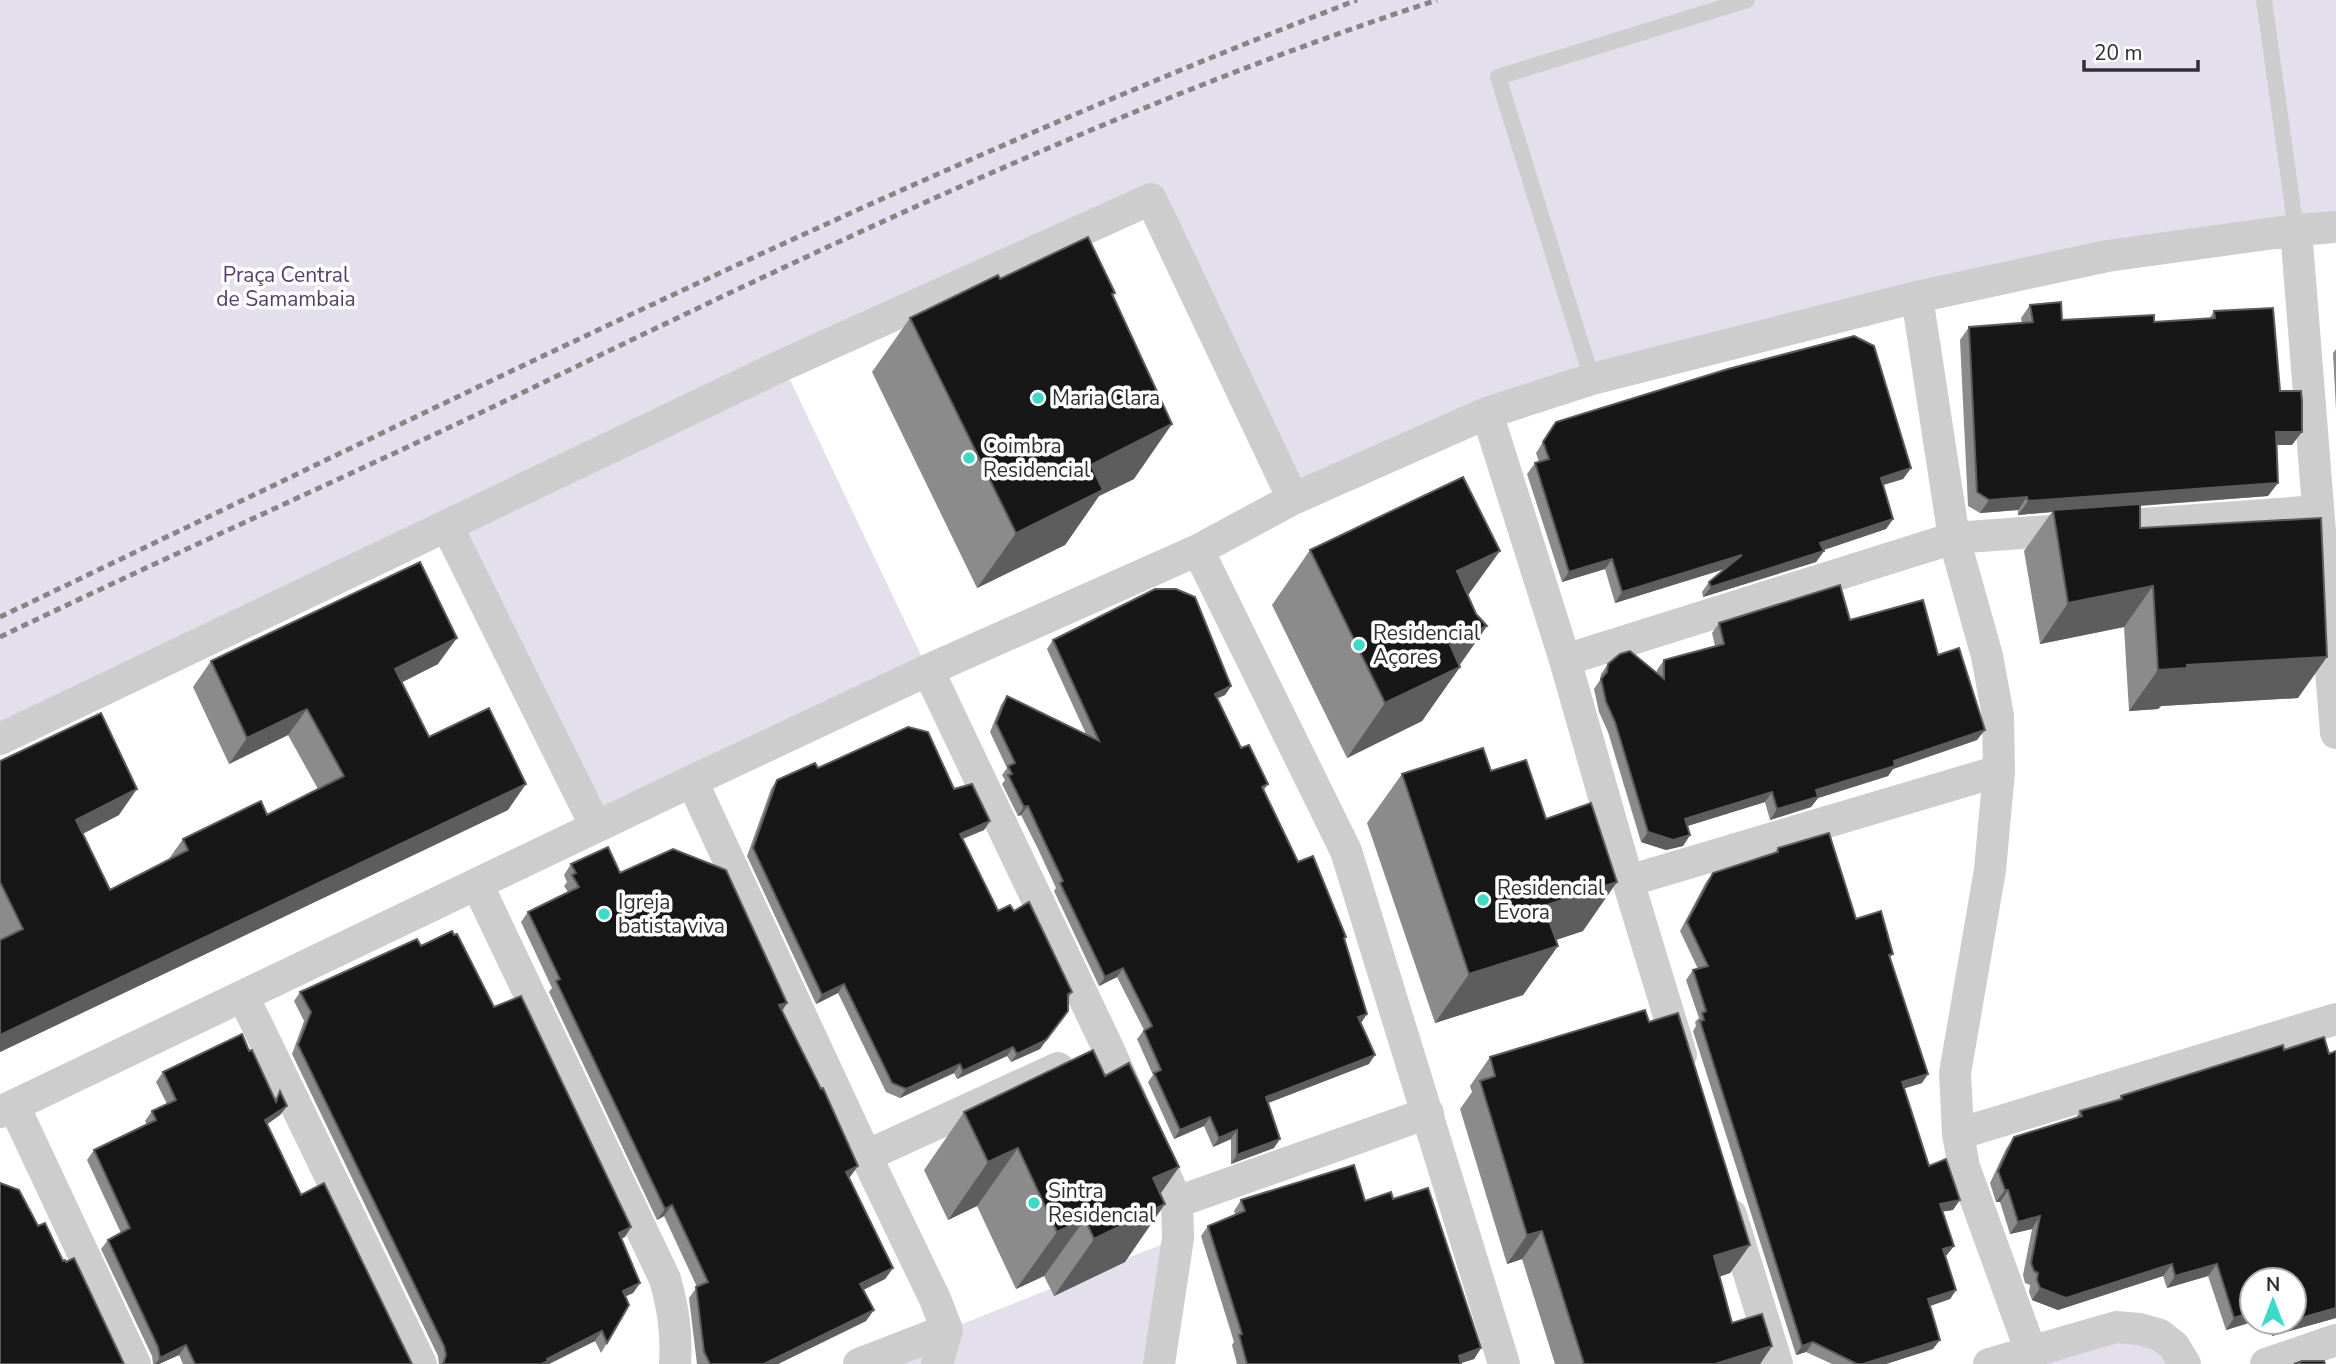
<svg xmlns="http://www.w3.org/2000/svg" width="2336" height="1364" font-family="'Nunito Sans',sans-serif">
<style>
.green{fill:#e4dfec}
.lines{fill:none;stroke-linecap:round;stroke-linejoin:round}
.service{stroke:#cdcdcd;stroke-width:16}
.minor{stroke:#cdcdcd;stroke-width:32}
.rail{stroke:#858585;stroke-width:5;stroke-dasharray:7 5;stroke-linecap:butt}
.wall{fill:#8b8b8b}
.shaded-wall{fill:#5d5d5d}
.building{fill:#171717;stroke:#5d5d5d;stroke-width:2}
.poi-dot{fill:#3ddbc7;stroke:#fff;stroke-width:2.5}
.labels{text-anchor:middle;stroke-width:7;stroke-linejoin:round;paint-order:stroke}
.park-label{font-size:21px;fill:#533f69;stroke:#fff}
.poi-label{font-size:21px;fill:#303030;stroke:#fff;text-anchor:start}
</style>
<rect width="100%" height="100%" fill="#fff"/>
<path class="green" d="M0,0h2336v224l-744,155 -300,120 -141,-299 -368,165 145,305 -332,157 -149,-301 -447,213z
M1178,1238l-19,126h-289l77,-34z
M2116,1327l84,37h-211z"/>
<g class="lines">
<path class="service" d="M2264,0l32,230
M1592,379l-94,-302 249,-77"/>
<path class="minor" d="M2296,230l40,503
M1917,297l37,241 33,118 11,60 1,55 -9,99 -35,203 3,61 6,33 67,185
M1487,413l78,247 63,221 53,174
M447,526l149,301
M1198,550l148,301 158,513
M1565,660l389,-122 364,-27
M928,670l179,376 70,156 1,36 -19,126
M0,739l783,-374 368,-166 142,300
M692,781l174,375 69,143 12,31 -10,34
M1628,881l371,-110
M477,884l188,395c8,29 12,54 10,85
M243,996l178,368
M14,1106l121,258
M0,1112l692,-331 236,-111 270,-120 95,-51 194,-86 105,-34 325,-82 190,-41 189,-26 40,-3
M1958,1134l378,-115
M866,1156l192,-88
M1177,1202l251,-89
M1731,1215l46,149
M859,1364l88,-34
M1989,1364l127,-37 23,2 21,6 14,11 11,18
M2266,1364l70,-24"/>
<path class="rail" d="M0,617c448,-214 893,-439 1357,-617
M0,637c166,-80 335,-155 501,-234 306,-148 612,-297 936,-403"/>
</g>
<path class="wall" d="M1000,279l115,14 -3,3 22,183 -35,17 -34,49 -88,43 -105,-216 38,-54z
M2030,305l32,15 92,2 55,-3 5,-8 66,80 12,54h-16l-8,51 -128,10v22l158,170 -137,8 -3,3 -29,2 -5,-84 -84,17 -16,-93 28,-39 -34,3v-5l-38,3 -12,-7 -8,-166 9,-13 53,-4 -1,-5z
M2336,349v61l-3,-57z
M1556,422l355,46 -8,11 -20,6 10,34 -7,10 -63,21 1,1 -8,11 -113,35 -1,-5 7,-10 16,-13 -110,34 -10,-34 -43,13 -35,-108 8,-11 4,-1 -3,-9z
M1310,550l158,46 8,18 11,12 -27,39v2l-38,54 -75,37 -75,-153z
M1850,620l88,35 39,85 -84,29 -5,7 -70,22 -7,9 -41,13 -5,-18 -78,24 3,9 -7,11 -17,4 -25,-8 -33,-110 -9,-20 -5,-23 6,-9 1,-6 7,-10 49,9v-3l7,-10 51,-14 -3,-13 7,-10z
M1053,640l178,46 -6,9 -8,3 24,50 27,36 -4,6 34,72 48,75 -2,3 23,74 -7,9 9,41 -101,39 6,45 -43,16v-25l-18,8 -9,-21 -30,13 -26,-57 5,-7 -16,-36 7,-9 -27,-53 -18,9 -45,-95 2,-3 -17,-37 -18,-36 -3,1 -16,-32 3,-4 -3,-5 5,-7 -17,-36 11,-27 6,-9 79,38 -39,-85z
M211,661l227,3 -36,18 27,55 79,73 -508,242v-291l119,54 -36,19 27,56 58,-30 15,-21 84,-24 51,-26 -30,-54 -59,29 -36,-77z
M818,768l136,21 36,32 -6,9 -21,9 35,72h16l58,81 -32,57 -29,13 -4,-6 -50,23 -3,-6 -54,25 -14,-6 -48,-99 -22,11 -69,-148 24,-67 6,-9z
M1491,771l92,160 -27,9 2,6 -35,49 -88,28 -68,-200 35,-49z
M1778,848l78,71 37,35 -3,4 32,125 -18,5 25,78 24,44 -10,1 4,44 -2,1 11,34 -6,9 -20,7 3,43 -47,15h-54l-26,-12 -10,3 -103,-324 3,-5 -1,-4 4,-4 -13,-38 7,-10 5,-1 -18,-38 26,-49 7,-9 62,-21z
M571,864l49,9 167,130 -5,8 68,166 -1,1 44,90 -8,11 -22,11 3,31 -88,43h-81l-8,-66 8,-11 -33,-71 -7,4 -108,-228 3,-4 -31,-66 7,-10 40,-20 -4,-6 3,-4 -3,-7z
M421,946l73,61 131,230 -4,1 19,45 -7,10 -8,3 -18,47 -6,10 -6,-12 -46,23h-110l-1,-8 -146,-302 12,-33 -10,-20 6,-9z
M1649,1022l101,223 -20,28 -11,4 13,46 40,23 -12,18h-205l-33,-105 -15,5 -47,-155 12,-17 -2,-6 20,-29z
M249,1051l26,48 5,-8 7,15 -7,9 -13,9 34,71 111,169h-229l-4,-9 -20,9h-6l-1,-8 -51,-107 7,-9 13,-7 -34,-73 7,-10 53,-25 -2,-4 7,-10 15,-7 -11,-22 7,-10z
M1105,1076l74,91 -19,27 -35,68 -71,34 -10,-20 -28,13 -39,-83 -29,14 -24,-50 40,-58z
M2121,1096l215,222 -64,18 -5,-14h27l-42,-42v42l-26,8 -18,-54 -41,12 -4,-12 -105,34 -26,-10 -3,-8 1,-7 -5,-2 -2,-8 9,-46 -22,5 -10,-32h-4l-6,-19 16,-34 8,-12 62,-19 4,-7 39,-11z
M1393,1199l88,149 -7,11 -13,4v1h-224l-5,-19 2,-3 -33,-106 7,-10 27,-12 -1,-3 7,-11 124,1z"/>
<path class="shaded-wall" d="M1172,424l-38,55 -35,17 -34,49 -88,43 39,-55 75,-68z
M2276,432h26l-10,13h-26z
M1911,468l-8,11 -30,9 8,-10z
M2278,483l-10,13 -215,16v-2l-1,2 -34,3 10,-14z
M2027,497l-9,13 -38,3 9,-13z
M1893,519l-7,10 -74,25 8,-11z
M1500,551l-39,54 -4,-34z
M1824,551l-8,11 -113,35 8,-10z
M1742,555l-8,11 -119,37 7,-11z
M1612,559l-7,10 -43,13 7,-10z
M2153,586l-29,41 -84,17 28,-41z
M1487,626l-30,42 3,-1 -38,54 -75,37 38,-55 64,-61z
M457,638l-19,26 -61,31 18,-26z
M2327,657l-29,41 -137,8 -3,3 -29,2 29,-41 29,-5z
M1231,686l-6,9 -16,7 6,-8z
M307,709l-19,26 -59,29 18,-26z
M1985,730l-8,10 -84,29 -5,7 -70,22 -7,9 -41,13 7,-11 39,-19 78,-29z
M526,784l-18,26 -508,242v-17z
M137,789l-18,26 -61,31 18,-26z
M1772,792l-7,10 -87,27 7,-10z
M1028,806l-7,9 -3,1 6,-9z
M990,821l-6,9 -30,12 6,-8z
M1648,832l42,3 -7,11 -17,4 -25,-8z
M1617,882l-34,49 -73,24 34,-49z
M1558,946l-35,49 -88,28 34,-49z
M1123,968l-6,9 -18,9 6,-9z
M844,984l-6,9 -22,11 6,-9z
M787,1003l-7,11 -1,-9z
M1068,1011l-28,38 -29,13 6,-8z
M1367,1014l-6,9 -9,3 6,-9z
M1013,1047l-6,9 -50,23 6,-8z
M1375,1055l-6,9 -109,42 6,-9z
M960,1064l-6,9 -54,25 6,-9z
M1928,1074l-6,9 -26,8 6,-9z
M287,1106l-7,9 -21,15 6,-10z
M1210,1117l-6,9 -30,13 6,-9z
M1237,1130l-6,9 -18,8 6,-9z
M1280,1139l-6,9 -43,16 6,-9z
M1018,1148l-41,58 -29,14 40,-58z
M858,1166l-8,11 -11,6 7,-11z
M1179,1167l-32,46 18,-9 -40,58 -71,34 40,-57 59,-61z
M2005,1190h3l-8,12h-4z
M1960,1200l-7,10 -19,3 6,-9z
M672,1205l-8,11 -7,4 8,-11z
M2040,1216l-8,13 -22,5 8,-12z
M1085,1219l-41,57 -28,13 41,-57z
M631,1227l-6,10 -13,6 7,-10z
M1542,1231l-20,28 -15,5 20,-29z
M1750,1245l-20,28 -36,12 20,-29z
M1954,1246l-7,9 -10,4 6,-10z
M2172,1264l-9,12 -105,34 -26,-10 8,-12z
M2217,1264l-9,12 -41,12 8,-12z
M893,1268l-8,11 -32,16 7,-11z
M640,1283l-7,10 -17,8 7,-10z
M1956,1290l-6,9 -29,10 7,-10z
M2336,1308v10l-64,18 8,-12 6,-2h8v-2z
M874,1310l-8,11 -88,43h-14z
M2252,1312v10l-26,8 8,-12z
M602,1331l-7,10 -46,23h-7l5,-5z
M1940,1340l-7,9 -47,15h-23z
M1813,1342l-7,10 -10,3 6,-9z
M186,1345l-7,10 -20,9h-4l5,-6z
M1772,1346l-12,18h-45z
M1481,1348l-7,11 -16,5 1,-8z"/>
<path class="building" d="M1088,237l27,56 -3,1 60,130 -81,41 12,25 -87,43 -106,-215 88,-43 2,4z
M2061,302l1,18 92,-5v7l61,-4 -1,-7 59,-3 7,83h21l1,10v31h-26l2,51 -250,18 -1,-4 -38,3 -12,-8 -8,-165 64,-5 -3,-17z
M1854,336l20,10 37,122 -30,10 12,41 -73,24 4,8 -113,36 -2,-5 33,-27 -120,37 -10,-33 -43,13 -34,-109 14,-4 -6,-17 13,-20 172,-53z
M1463,477l37,74 -43,20 19,43 11,12 -38,16 11,25 -75,36 -75,-153z
M2140,504v24l181,-10 6,139 -140,8v3l-29,2 -5,-84 -85,17 -15,-93z
M420,562l37,76 -62,31 34,68 60,-29 37,76 -526,251v-95l23,-11 -23,-47v-121l101,-48 36,76 -61,31 34,70 78,-40 -5,-11 78,-38 6,14 77,-39 -37,-67 -60,29 -36,-77z
M1840,585l10,35 73,-20 15,55 21,-7 26,82 -91,31 1,5 -79,24 2,7 -41,12 -5,-17 -87,27 5,16 -17,5 -25,-8 -33,-110 -9,-20 -5,-23 6,-7 1,-8 12,-10 10,-3 34,28v-19l60,-16 -5,-21z
M1155,589h21l19,8 36,89 -16,8 26,54 8,-3 19,39 -6,3 36,75 15,-6 33,81 -2,1 23,76 -9,3 17,38 -109,42 14,42 -43,16v-25l-18,8 -9,-21 -30,13 -26,-57 7,-3 -17,-39 8,-5 -29,-58 -18,9 -45,-94 3,-2 -18,-38 -17,-37 -4,1 -16,-32 4,-1 -4,-8 7,-3 -19,-40 11,-27 92,45 -46,-101z
M908,727l20,5 26,57 18,-5 18,37 -30,13 38,77 12,-6 4,6 15,-9 43,90 -4,2v17l-22,29 -29,14 -4,-7 -50,24 -3,-7 -54,25 -14,-6 -48,-99 -22,11 -69,-147 24,-68 38,-17 3,5z
M1483,748l8,23 35,-11 20,59 45,-16 26,79 -73,24 14,40 -89,28 -67,-200z
M1829,833l27,86 25,-8 12,43 -4,1 39,119 -26,8 27,84 17,-7 14,41 -20,4 14,42 -11,3 13,41 -28,9 12,41 -77,24h-6l-44,-22 -11,4 -102,-325 4,-1 -2,-7 4,-2 -13,-41 15,-4 -21,-44 26,-49 65,-21v-4z
M608,847l12,26 53,-24 53,21 61,133 -8,2 42,84 2,-1 35,78 -12,6 47,96 -33,16 14,26 -110,54h-54l-6,-12 -8,-65 12,-5 -36,-77 -7,4 -109,-228 4,-2 -32,-67 51,-25 -7,-12 4,-2 -5,-9z
M452,931l2,4 3,-1 37,73 27,-11 110,231 -12,6 21,50 -17,8 6,14 -22,38 -5,-12 -55,28 1,2 -6,3h-99l3,-9 -2,-9 -146,-301 13,-33 -11,-20 117,-53 4,7z
M1645,1010l4,12 29,-9 72,232 -36,11 18,67 30,-9 10,32 -57,18h-131l-42,-133 -15,4 -47,-154 15,-5 -5,-19z
M242,1034l7,17 3,-1 24,52 4,-11 7,15 -22,14 36,75 23,-12 88,181h-217l-9,-19 -26,13 -2,-11 -50,-107 22,-12 -36,-78 62,-30 -4,-9 24,-11 -13,-28z
M2324,1037l5,17 7,-3v257l-42,12v-40h-42v32l-18,6 -17,-54 -42,12 -3,-12 -106,34 -26,-10 -3,-8 1,-7 -4,-2 -3,-8 9,-47 -22,6 -10,-32h-3l-7,-19 16,-34 68,-21 -2,-5 42,-12 -1,-3 162,-51 1,5z
M1093,1050l12,26 24,-13 50,104 -26,11 12,26 -71,35 -9,-20 -28,13 -39,-84 -30,14 -24,-50z
M1354,1165l11,36 26,-9 2,7 35,-11 53,160 -22,8 2,8h-214l-8,-29 3,-1 -34,-108 37,-15 -4,-11z
M0,1183l19,7 19,36 7,-3 18,38 2,-1 1,2 8,-4 50,106h-124z
M2302,1361h22l1,3h-31z"/>
<g class="poi-dot">
<circle cx="1038" cy="398" r="7"/>
<circle cx="969" cy="458" r="7"/>
<circle cx="1359" cy="645" r="7"/>
<circle cx="1483" cy="900" r="7"/>
<circle cx="604" cy="914" r="7"/>
<circle cx="1034" cy="1203" r="7"/>
</g>
<g class="labels">
<g class="park-label">
<text x="286" y="282">Praça Central<tspan x="286" dy="24">de Samambaia</tspan></text>
</g>
<g class="poi-label">
<text x="1052" y="405">Maria Clara</text>
<text x="983" y="453">Coimbra<tspan x="983" dy="24">Residencial</tspan></text>
<text x="1373" y="640">Residencial<tspan x="1373" dy="24">Açores</tspan></text>
<text x="1497" y="895">Residencial<tspan x="1497" dy="24">Evora</tspan></text>
<text x="618" y="909">Igreja<tspan x="618" dy="24">batista viva</tspan></text>
<text x="1048" y="1198">Sintra<tspan x="1048" dy="24">Residencial</tspan></text>
</g>
</g>
<g transform="translate(2273 1301)"><circle r="33" fill="#ffffff" stroke="#acacac" stroke-width="2"/>
<path d="M0-5L12 26L0 18L-12 26Z" fill="#3ddbc7"/>
<text y="-10" font-size="19" font-weight="bold" text-anchor="middle" fill="#303030">N</text>
</g>
<path d="M2084 60v10h114v-10" fill="none" stroke="#303030" stroke-width="3.5"/>
<text x="2094" y="60" font-size="21" fill="#303030" stroke="#ffffff" stroke-width="5" paint-order="stroke">20 m</text>
</svg>
